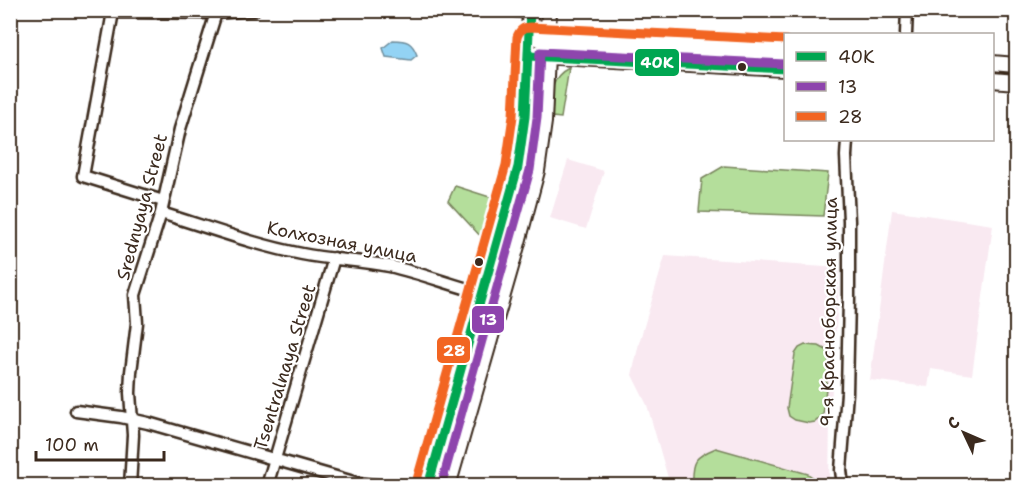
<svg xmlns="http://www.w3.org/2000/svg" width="1027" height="496" font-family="'Shantell Sans',sans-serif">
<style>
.built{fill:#f9e9f1}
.green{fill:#b4de9b;stroke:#78845c;stroke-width:1.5}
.water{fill:#93d3f4;stroke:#708f9e;stroke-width:1.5}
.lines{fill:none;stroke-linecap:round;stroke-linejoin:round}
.minor-casing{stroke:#3b2a1e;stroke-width:15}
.secondary-casing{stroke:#3b2a1e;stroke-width:18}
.minor{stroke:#fff;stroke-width:10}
.secondary{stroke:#fff;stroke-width:14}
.bus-1-casing{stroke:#fff;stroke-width:14}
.bus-2-casing{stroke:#fff;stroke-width:14}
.bus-3-casing{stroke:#fff;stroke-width:14}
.bus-1{stroke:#00a651;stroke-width:9}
.bus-2{stroke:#8e44ad;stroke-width:9}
.bus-3{stroke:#f26522;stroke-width:9}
.bus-dot{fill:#3b2a1e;stroke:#fff;stroke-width:2}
.labels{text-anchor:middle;stroke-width:4.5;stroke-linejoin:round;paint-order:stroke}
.street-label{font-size:18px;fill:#3b2a1e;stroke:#fff}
.line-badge{stroke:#fff;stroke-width:2}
.badge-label{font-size:16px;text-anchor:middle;font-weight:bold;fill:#fff}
</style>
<rect width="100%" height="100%" fill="#fff"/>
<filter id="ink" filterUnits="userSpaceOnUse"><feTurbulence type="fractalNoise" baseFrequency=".0167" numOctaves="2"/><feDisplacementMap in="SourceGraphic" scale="12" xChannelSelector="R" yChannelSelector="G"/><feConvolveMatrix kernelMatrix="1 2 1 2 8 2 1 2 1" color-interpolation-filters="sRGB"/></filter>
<g filter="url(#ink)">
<path class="built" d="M568,160l36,11 -18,58 -36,-11z
M892,210l101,15 -21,150 -41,-6 -3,18 -58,-7z
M665,256l175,12 -10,151 -1,66h-159l-23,-80 -15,-30 7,-32z"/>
<path class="green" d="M581,48l204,10v4l-204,-10z
M569,68l-8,50 -9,-1c0,-20 -4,-39 17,-49z
M534,82h3l1,1c0,37 -4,71 -13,107l-5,-1c9,-36 13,-70 14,-107z
M724,166l104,7 -5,43 -124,-4 3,-33z
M455,186l41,13 -12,41 -36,-39z
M518,194l6,3 -84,288 -6,1z
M805,345l14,1 11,6 -7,63 -8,7 -6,1 -14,-3 -6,-4 -2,-8 8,-54 4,-6z
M716,448l92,26 14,10 1,1h-131c-1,-24 2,-28 24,-37z"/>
<path class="water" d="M393,40c14,0 19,2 24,15l-6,5 -25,-3 -3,-9z"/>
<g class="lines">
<g class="minor-casing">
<path id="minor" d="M508,10l22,2
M906,34l1,-24
M163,201l-80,-25 30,-164 103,1 38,-3
M161,213c46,14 94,32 141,41 29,6 58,6 87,12 32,7 62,19 93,27
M76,411l45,6 27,6 209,60 26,3
M130,486l3,-51 -3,-42 1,-21 6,-49 -2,-28 26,-82 19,-84 36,-116
M267,486l67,-228
M843,486l-2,-16 6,-77 2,-95v-77l-3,-65 1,-16"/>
</g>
<g class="secondary-casing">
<path id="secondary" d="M540,39l246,13
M539,56l247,13
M992,63l24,2
M992,80l24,2
M428,486l82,-287 8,-32 7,-50 5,-107
M448,486l69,-240 20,-75 7,-49 5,-112"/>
</g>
<use href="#minor" class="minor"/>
<use href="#secondary" class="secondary"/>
<g class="bus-1-casing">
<path id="bus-1" d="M528,56l258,13
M428,486l90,-319 7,-50 5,-107"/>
</g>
<g class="bus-2-casing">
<path id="bus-2" d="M441,486l89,-316 7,-52 3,-66 245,12"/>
</g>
<g class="bus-3-casing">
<path id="bus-3" d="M416,483l90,-318 7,-49 4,-79c2,-6 6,-10 13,-10l256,13"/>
</g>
<use href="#bus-1" class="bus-1"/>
<use href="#bus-2" class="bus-2"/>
<use href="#bus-3" class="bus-3"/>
</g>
</g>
<g class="bus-dot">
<circle cx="742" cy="67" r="5"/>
<circle cx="479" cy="262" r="5"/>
</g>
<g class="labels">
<g class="street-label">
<text transform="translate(142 207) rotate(-75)" y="6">Srednyaya Street</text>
<text transform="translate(342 242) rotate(11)" y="6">Колхозная улица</text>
<text transform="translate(829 312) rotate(-89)" y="6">9-я Красноборская улица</text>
<text transform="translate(285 367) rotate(-73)" y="6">Tsentralnaya Street</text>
</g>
</g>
<g class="line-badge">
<rect x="634" y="48" width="46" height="29" rx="6" fill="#00a651"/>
<rect x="471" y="305" width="34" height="29" rx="6" fill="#8e44ad"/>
<rect x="436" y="336" width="35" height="28" rx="6" fill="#f26522"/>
</g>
<g class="badge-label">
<text x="657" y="68">40К</text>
<text x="488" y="325">13</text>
<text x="454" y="356">28</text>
</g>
<rect width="1027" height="496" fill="none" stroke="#fff" stroke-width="36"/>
<rect x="18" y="18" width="991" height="460" fill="none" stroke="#3b2a1e" stroke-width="2" filter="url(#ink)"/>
<rect x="784" y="33" width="210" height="108" fill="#ffffff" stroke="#b1aaa5" stroke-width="1.5"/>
<rect x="796" y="52" width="30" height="9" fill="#00a651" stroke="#b1aaa5" stroke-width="1.5"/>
<text x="838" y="63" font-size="18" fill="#3b2a1e">40К</text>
<rect x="796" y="82" width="30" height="9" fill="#8e44ad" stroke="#b1aaa5" stroke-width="1.5"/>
<text x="838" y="93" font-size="18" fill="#3b2a1e">13</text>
<rect x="796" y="112" width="30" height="9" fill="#f26522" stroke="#b1aaa5" stroke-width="1.5"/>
<text x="838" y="123" font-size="18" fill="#3b2a1e">28</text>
<g transform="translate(964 433) rotate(314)" stroke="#ffffff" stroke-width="4.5" paint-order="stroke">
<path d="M0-4.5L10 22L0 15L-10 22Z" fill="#3b2a1e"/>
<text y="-9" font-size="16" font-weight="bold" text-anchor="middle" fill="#3b2a1e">С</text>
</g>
<path d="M36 451v9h128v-9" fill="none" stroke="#3b2a1e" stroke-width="3"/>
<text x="45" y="451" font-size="18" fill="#3b2a1e" stroke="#ffffff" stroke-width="4.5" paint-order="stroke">100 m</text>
</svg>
